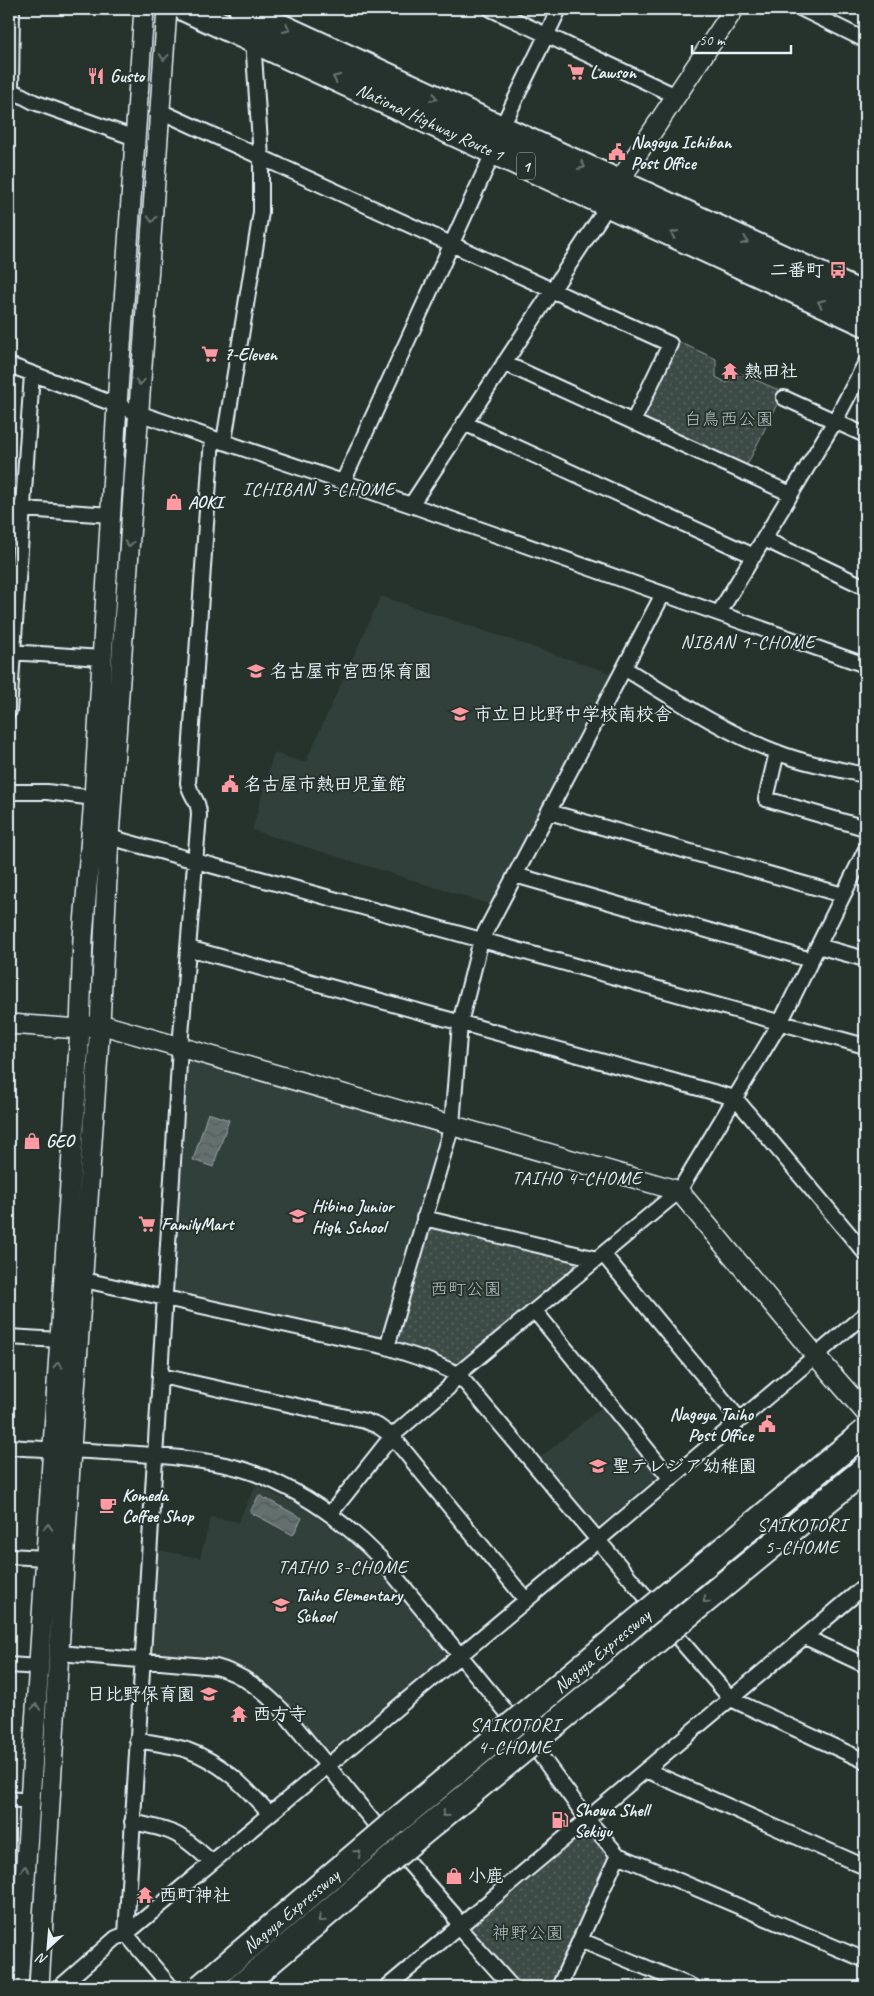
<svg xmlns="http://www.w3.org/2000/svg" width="874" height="1996" font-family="Caveat,'Klee One',sans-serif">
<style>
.built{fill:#333f3a}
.green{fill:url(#green-dots);stroke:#939ea0}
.water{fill:url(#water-waves);stroke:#98a3a5}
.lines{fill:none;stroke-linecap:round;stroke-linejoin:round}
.street-casing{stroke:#e8f1f8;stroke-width:18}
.secondary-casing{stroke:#e8f1f8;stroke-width:22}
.highway-casing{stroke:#e8f1f8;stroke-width:29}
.street{stroke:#26332d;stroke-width:14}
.secondary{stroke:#26332d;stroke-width:19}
.highway{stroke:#26332d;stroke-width:25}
.highway-bridge-casing{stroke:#e8f1f8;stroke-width:29;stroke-linecap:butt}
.highway-bridge{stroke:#26332d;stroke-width:25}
.oneway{stroke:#6a7674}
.labels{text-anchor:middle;stroke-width:4;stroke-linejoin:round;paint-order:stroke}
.shield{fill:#26332d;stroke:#aeb8bb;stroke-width:1}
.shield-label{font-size:16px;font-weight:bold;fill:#e8f1f8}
.poi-label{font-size:18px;font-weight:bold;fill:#e8f1f8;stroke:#26332d;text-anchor:start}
.street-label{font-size:18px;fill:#e8f1f8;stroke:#26332d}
.park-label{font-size:18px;fill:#b5bfc3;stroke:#26332d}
.neighbourhood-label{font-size:19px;letter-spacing:1px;fill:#e8f1f8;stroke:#26332d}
</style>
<defs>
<pattern id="green-dots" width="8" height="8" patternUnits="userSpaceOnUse" patternTransform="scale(1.25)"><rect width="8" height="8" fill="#3e4b47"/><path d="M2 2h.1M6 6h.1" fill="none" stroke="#5a6562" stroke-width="1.8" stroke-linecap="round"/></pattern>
<pattern id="water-waves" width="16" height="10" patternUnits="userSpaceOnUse" patternTransform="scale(1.25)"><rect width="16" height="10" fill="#636f6d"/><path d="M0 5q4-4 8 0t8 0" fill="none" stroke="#535a5a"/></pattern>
</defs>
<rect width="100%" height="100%" fill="#26332d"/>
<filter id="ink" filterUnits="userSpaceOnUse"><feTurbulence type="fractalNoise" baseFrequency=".02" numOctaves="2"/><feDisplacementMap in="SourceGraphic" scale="10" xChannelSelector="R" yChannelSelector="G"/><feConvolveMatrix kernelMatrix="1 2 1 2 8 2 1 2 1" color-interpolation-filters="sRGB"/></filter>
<g filter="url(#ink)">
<path class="built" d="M381,596l232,78 -121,231 -240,-75 22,-77 31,10z
M194,1060l242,70 4,6 -58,201 -3,4 -205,-45 14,-231z
M605,1405l54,66 -1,5 -60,51h-6l-55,-67z
M256,1485l50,24 46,35 21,19 72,87 -1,6 -113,94 -6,-2 -51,-57 -30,-20 -12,-6 -21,-6 -54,-6 -6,-5 7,-98 42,8 11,-41 27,5z"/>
<path class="green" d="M675,340l41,19v18l11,6 13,-10 43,19 -35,71 -5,3 -102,-47z
M433,1226l141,33 1,7 -121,101 -59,-23 33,-115z
M582,1831l8,1 19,24 -1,5 -58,126h-31l-48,-55 1,-7z"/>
<path class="water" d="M208,1113l21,7 -16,47 -20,-7z
M259,1495l43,23 -9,17 -43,-23z"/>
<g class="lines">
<g class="street-casing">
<path id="street" d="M12,9l-1,81 23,12 101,36
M491,9l185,87
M802,9l63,31
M160,111l510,233 -37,78
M504,363l287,131
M9,365l129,48 273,92 454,160
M784,398l81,37
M464,423l290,133
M224,441l37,-229v-55l-8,-117
M343,482l151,-331 7,-22 58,-120
M411,505l198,-301
M9,508l102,7
M764,539l101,48
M719,613l116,-192 30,-57
M9,652l93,6
M624,668c49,30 98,63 152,84 28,11 60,17 89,23
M9,711l23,-337
M777,752l-11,47 99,29
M9,792h38l47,6
M549,812l294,83
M109,837l756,209
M515,875l296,85
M818,946l47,13
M188,948l547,150 130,155
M424,1218l173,41
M603,1254l137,166
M84,1280l303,67 39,13 32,14 193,229 23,30 57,66 134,62
M535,1311l136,168
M9,1337l50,3
M387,1347l65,-222 8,-102 21,-83 182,-346
M161,1376l204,45 13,5 14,10 134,164
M9,1447c57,4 114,4 171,11 24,3 48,6 71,14 50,18 92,48 129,86l134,163
M330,1514l62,-78 56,-48 10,-14 221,-183 101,-168 85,-172
M9,1556l36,2
M805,1637l60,28
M60,1653l156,14c27,7 47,24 66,43l98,120 74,85 5,13 53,59
M9,1665l30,2
M137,1740c16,3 34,5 50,10 36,13 57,36 82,63
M535,1748l53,72 30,35 247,105
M646,1770l219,97
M9,1799l21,2
M132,1822c41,8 49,11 79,40
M580,1940l113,47
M60,1987l56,-49 10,-4 471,-393 268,-227
M171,1987l-45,-53 54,-887 19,-232c0,-16 -8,-17 -11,-32l24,-345
M387,1987l478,-401
M559,1987l59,-132"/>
</g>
<g class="secondary-casing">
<path id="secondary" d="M618,183l116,-174
M9,1024l71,5 20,-5 579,167 137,165 49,56
M18,1987l62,-958 3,-92 11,-139 23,-393 27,-396
M39,1987l32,-538 29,-425 9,-187 58,-828"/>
</g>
<g class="highway-casing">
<path id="highway" d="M186,9l679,314
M242,9l623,287
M760,1535l105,-85"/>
</g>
<use href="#street" class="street"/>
<use href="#secondary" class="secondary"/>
<use href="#highway" class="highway"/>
<g class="highway-bridge-casing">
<path id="highway-bridge" d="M201,1987l187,-159 477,-396
M240,1987l178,-151 447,-367"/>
</g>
<use href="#highway-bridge" class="highway-bridge"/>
</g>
<defs><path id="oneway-chevron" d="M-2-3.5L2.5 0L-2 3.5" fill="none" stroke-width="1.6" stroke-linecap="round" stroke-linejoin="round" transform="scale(1.25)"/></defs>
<g class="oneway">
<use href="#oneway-chevron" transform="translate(287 29) rotate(25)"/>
<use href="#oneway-chevron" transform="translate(164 57) rotate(94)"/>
<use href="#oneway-chevron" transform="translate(336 78) rotate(-155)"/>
<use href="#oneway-chevron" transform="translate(434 98) rotate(25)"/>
<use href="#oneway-chevron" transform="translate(582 166) rotate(25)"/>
<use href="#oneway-chevron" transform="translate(152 219) rotate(94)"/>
<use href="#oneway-chevron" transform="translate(674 234) rotate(-155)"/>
<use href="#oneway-chevron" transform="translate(745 241) rotate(24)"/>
<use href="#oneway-chevron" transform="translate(821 303) rotate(-155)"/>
<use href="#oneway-chevron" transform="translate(140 382) rotate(94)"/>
<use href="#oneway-chevron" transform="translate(129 544) rotate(94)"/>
<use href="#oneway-chevron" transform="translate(58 1365) rotate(-87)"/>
<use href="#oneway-chevron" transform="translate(48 1527) rotate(-86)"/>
<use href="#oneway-chevron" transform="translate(706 1600) rotate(141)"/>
<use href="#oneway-chevron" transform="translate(36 1707) rotate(-86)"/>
<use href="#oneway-chevron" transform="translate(445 1814) rotate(141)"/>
<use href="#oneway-chevron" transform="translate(358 1853) rotate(-40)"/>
<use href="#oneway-chevron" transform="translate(25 1869) rotate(-86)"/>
<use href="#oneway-chevron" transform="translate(321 1919) rotate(140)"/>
</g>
</g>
<defs>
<g id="supermarket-bare" transform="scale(1.35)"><path d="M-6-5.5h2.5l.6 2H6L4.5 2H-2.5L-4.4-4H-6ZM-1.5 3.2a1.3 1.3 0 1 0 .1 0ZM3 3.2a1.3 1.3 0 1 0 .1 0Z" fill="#ff9aa2" stroke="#26332d" stroke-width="2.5" paint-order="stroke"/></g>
<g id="restaurant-bare" transform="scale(1.35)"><path d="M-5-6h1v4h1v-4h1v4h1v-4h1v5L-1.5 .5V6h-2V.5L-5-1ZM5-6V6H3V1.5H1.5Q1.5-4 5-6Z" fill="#ff9aa2" stroke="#26332d" stroke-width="2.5" paint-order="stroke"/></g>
<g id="civic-bare" transform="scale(1.35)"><path d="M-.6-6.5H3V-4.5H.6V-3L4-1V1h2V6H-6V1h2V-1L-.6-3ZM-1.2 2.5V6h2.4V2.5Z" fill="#ff9aa2" stroke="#26332d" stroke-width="2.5" paint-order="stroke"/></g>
<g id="bus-bare" transform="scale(1.35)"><path d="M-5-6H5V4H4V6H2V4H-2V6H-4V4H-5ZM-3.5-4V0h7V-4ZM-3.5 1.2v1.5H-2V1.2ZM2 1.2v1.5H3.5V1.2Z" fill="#ff9aa2" stroke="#26332d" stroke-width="2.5" paint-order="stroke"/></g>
<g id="temple-bare" transform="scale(1.35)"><path d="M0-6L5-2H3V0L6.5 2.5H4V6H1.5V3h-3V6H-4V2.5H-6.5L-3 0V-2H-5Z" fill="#ff9aa2" stroke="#26332d" stroke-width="2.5" paint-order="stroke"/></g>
<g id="shop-bare" transform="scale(1.35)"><path d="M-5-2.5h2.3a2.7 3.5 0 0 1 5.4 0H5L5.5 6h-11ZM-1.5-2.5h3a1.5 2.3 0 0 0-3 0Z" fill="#ff9aa2" stroke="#26332d" stroke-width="2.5" paint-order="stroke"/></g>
<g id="school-bare" transform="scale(1.35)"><path d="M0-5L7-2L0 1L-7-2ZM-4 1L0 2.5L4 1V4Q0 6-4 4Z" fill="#ff9aa2" stroke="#26332d" stroke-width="2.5" paint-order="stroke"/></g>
<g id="cafe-bare" transform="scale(1.35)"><path d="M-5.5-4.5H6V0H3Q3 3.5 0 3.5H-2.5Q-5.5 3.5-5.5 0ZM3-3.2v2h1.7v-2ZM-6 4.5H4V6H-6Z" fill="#ff9aa2" stroke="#26332d" stroke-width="2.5" paint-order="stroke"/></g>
<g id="fuel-bare" transform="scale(1.35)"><path d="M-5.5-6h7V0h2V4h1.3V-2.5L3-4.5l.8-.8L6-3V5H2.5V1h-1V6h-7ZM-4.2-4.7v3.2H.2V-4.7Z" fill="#ff9aa2" stroke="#26332d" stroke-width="2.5" paint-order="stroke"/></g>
</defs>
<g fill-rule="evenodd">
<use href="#supermarket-bare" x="576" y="72"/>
<use href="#restaurant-bare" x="96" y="76"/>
<use href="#civic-bare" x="617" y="152"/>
<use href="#bus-bare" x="838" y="270"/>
<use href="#supermarket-bare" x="210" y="354"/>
<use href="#temple-bare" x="730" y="371"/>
<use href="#shop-bare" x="174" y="502"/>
<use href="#school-bare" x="256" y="671"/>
<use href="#school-bare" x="460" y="714"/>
<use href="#civic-bare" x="230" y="784"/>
<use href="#shop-bare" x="32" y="1141"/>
<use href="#school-bare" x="298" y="1216"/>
<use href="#supermarket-bare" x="147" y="1224"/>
<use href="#civic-bare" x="767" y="1424"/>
<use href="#school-bare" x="598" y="1466"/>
<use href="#cafe-bare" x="108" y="1505"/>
<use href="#school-bare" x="281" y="1605"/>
<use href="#school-bare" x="209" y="1694"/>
<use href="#temple-bare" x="239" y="1714"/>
<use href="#fuel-bare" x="560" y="1820"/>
<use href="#shop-bare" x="454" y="1876"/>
<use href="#temple-bare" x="145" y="1895"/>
</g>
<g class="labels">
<rect class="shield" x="517" y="152.5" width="18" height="27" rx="4"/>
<g class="shield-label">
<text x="526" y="172">1</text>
</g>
<g class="poi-label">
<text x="590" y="78">Lawson</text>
<text x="110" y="82">Gusto</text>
<text x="631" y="148">Nagoya Ichiban<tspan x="631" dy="21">Post Office</tspan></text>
<text x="824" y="276" text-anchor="end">二番町</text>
<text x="224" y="360">7-Eleven</text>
<text x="744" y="377">熱田社</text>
<text x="188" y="508">AOKI</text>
<text x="270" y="677">名古屋市宮西保育園</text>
<text x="474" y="720">市立日比野中学校南校舎</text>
<text x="244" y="790">名古屋市熱田児童館</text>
<text x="46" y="1147">GEO</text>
<text x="312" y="1212">Hibino Junior<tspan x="312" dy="21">High School</tspan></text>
<text x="161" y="1230">FamilyMart</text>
<text x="753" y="1420" text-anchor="end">Nagoya Taiho<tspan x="753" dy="21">Post Office</tspan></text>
<text x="612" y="1472">聖テレジア幼稚園</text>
<text x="122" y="1501">Komeda<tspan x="122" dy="21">Coffee Shop</tspan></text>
<text x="295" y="1601">Taiho Elementary<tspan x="295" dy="21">School</tspan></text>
<text x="195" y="1700" text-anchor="end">日比野保育園</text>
<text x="253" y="1720">西方寺</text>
<text x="574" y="1816">Showa Shell<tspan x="574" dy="21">Sekiyu</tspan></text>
<text x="468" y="1882">小鹿</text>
<text x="159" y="1901">西町神社</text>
</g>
<g class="street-label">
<text transform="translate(430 122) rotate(25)" y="6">National Highway Route 1</text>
<text transform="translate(602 1651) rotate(-40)" y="6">Nagoya Expressway</text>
<text transform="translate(291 1911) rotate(-40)" y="6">Nagoya Expressway</text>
</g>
<g class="park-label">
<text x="729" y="425">白鳥西公園</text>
<text x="466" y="1295">西町公園</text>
<text x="528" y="1939">神野公園</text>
</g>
<g class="neighbourhood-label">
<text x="319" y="495">ICHIBAN 3-CHOME</text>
<text x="748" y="648">NIBAN 1-CHOME</text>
<text x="577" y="1184">TAIHO 4-CHOME</text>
<text x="802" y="1531">SAIKOTORI<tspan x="802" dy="22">5-CHOME</tspan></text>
<text x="343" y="1573">TAIHO 3-CHOME</text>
<text x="515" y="1731">SAIKOTORI<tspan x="515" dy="22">4-CHOME</tspan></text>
</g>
</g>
<rect width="874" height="1996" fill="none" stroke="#26332d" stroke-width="30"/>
<rect x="15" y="15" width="844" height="1966" fill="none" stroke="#e8f1f8" stroke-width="2" filter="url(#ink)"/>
<g transform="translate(48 1948) rotate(206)" stroke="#26332d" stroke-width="4" paint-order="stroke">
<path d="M0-4L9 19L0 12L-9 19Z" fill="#e8f1f8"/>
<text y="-8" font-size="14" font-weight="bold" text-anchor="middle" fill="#e8f1f8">N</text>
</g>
<path d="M692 45v8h99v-8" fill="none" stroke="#e8f1f8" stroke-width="2.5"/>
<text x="699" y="45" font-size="15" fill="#e8f1f8" stroke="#26332d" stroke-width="4" paint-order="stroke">50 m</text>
</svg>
